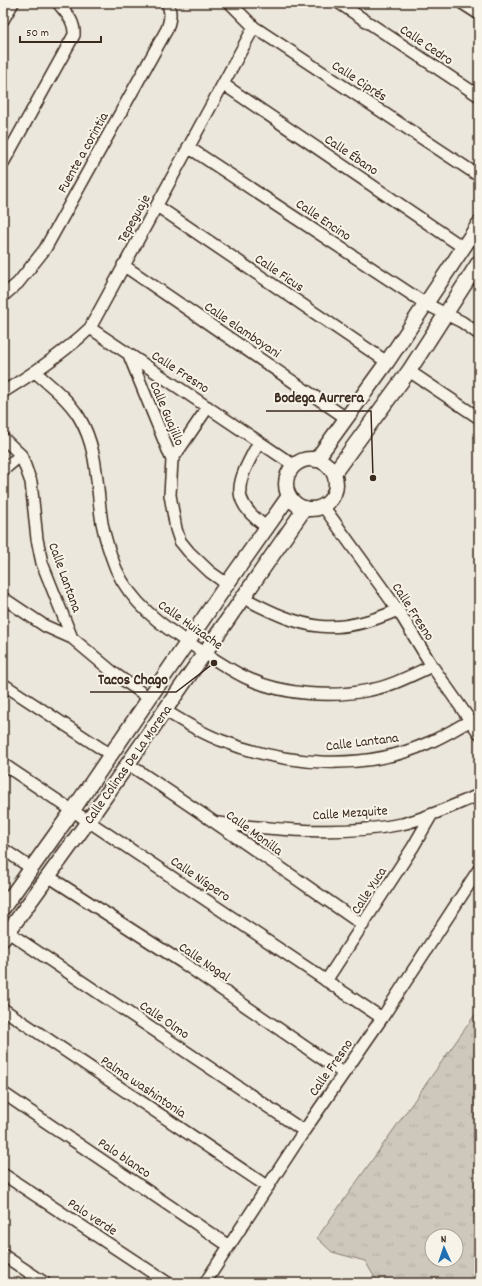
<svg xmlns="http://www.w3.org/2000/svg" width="482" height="1286" font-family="Dekko,sans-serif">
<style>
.grass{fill:url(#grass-tufts);stroke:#84796d;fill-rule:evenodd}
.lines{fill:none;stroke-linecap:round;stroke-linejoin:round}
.minor-casing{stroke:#3b2a1e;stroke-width:14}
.tertiary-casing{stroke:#3b2a1e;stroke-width:17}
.minor{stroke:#f7f3e8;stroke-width:11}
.tertiary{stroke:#f7f3e8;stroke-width:14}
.labels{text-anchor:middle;stroke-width:4;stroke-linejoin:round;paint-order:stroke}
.street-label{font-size:14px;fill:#3b2a1e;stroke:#f7f3e8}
.leader{fill:none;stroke:#3b2a1e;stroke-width:1.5}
.callout-dot{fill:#3b2a1e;stroke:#f7f3e8;stroke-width:1.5}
.callout-label{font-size:15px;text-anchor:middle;font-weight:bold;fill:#3b2a1e;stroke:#f7f3e8;stroke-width:4;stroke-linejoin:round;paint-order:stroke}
</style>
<defs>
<pattern id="grass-tufts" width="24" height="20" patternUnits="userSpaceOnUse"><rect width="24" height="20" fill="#cec8bc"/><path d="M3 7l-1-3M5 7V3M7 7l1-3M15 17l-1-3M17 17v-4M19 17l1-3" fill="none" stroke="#b2aca1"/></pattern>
</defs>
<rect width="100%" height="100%" fill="#ece7dc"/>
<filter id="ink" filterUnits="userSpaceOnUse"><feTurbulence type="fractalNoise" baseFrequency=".025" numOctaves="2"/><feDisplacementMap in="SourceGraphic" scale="8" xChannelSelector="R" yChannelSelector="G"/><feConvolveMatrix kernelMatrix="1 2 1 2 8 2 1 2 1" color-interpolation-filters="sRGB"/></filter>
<g filter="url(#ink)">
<path class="grass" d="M479,1009v274h-101l-13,-22 -33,-9 -15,-14zM432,1236h24v24h-24z"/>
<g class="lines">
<g class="minor-casing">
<path id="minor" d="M230,3l24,24 225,149
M339,3l140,93
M462,3l17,11
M3,20l10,-17
M223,84l241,164
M188,147l238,157 36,18 17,12
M3,163l71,-128c1,-14 -8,-22 -16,-32
M157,206l230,156
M123,265l223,153
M3,296l15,-13 27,-34 122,-220c3,-9 5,-17 0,-26
M90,328l205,138
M129,355l43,105 -2,35 6,34 4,12 9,11 21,20 17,12
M409,371l70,47
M35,372c16,14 33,27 44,45 20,33 17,70 23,106 3,15 8,31 14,46 15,34 46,57 76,76 18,11 37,25 57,34 36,16 82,19 121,11 22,-4 42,-15 62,-24
M3,392c31,-19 61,-39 87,-64l164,-301
M3,438l18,17 10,27 6,57 5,24 30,75 43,36 34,24
M259,442c-20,38 -34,57 9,86
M172,460l36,-53
M3,470l18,-15
M323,506l75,104 34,56 47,67
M3,598l42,28 27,12
M244,598c59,31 90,40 154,12
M3,684l108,71
M164,710c18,11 37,23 56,30 65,26 144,32 208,3 15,-6 29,-15 43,-23
M3,764l379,254
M128,764c79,52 157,107 235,161
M218,823c60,7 124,13 184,1 26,-6 52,-19 77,-29
M3,849l28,19
M48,876l135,87 160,110
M8,932l296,199
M326,981l87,-134 19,-33
M3,1009l265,178
M3,1093l226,153
M3,1174l165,109
M3,1255l42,28
M205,1283l99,-152 78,-113 97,-149"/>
</g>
<g class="tertiary-casing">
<path id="tertiary" d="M286 484a25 25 0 1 1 50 0a25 25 0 1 1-50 0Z
M316,460l71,-98 92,-138
M334,473l75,-102 70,-109
M3,908l70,-98 154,-226 62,-88
M3,939l86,-119 216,-312"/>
</g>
<use href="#minor" class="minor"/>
<use href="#tertiary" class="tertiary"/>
</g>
</g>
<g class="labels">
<g class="street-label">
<text transform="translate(427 44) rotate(34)" y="5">Calle Cedro</text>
<text transform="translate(360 80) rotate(33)" y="5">Calle Ciprés</text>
<text transform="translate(82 152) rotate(-61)" y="5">Fuente a corintia</text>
<text transform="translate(352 154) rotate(34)" y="5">Calle Ébano</text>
<text transform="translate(133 218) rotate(-61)" y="5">Tepeguaje</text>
<text transform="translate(324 219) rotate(34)" y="5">Calle Encino</text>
<text transform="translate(280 272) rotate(34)" y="5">Calle Ficus</text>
<text transform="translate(243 329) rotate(34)" y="5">Calle elamboyani</text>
<text transform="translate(181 371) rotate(33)" y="5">Calle Fresno</text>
<text transform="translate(168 413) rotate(67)" y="5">Calle Guajillo</text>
<text transform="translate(66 577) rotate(70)" y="5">Calle Lantana</text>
<text transform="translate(414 611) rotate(57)" y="5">Calle Fresno</text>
<text transform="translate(191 624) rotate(35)" y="5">Calle Huizache</text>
<text transform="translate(362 741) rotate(-7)" y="5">Calle Lantana</text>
<text transform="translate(127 764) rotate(-55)" y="5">Calle Colinas De La Morena</text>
<text transform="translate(350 812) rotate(-4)" y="5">Calle Mezquite</text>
<text transform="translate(255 832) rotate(36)" y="5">Calle Monilla</text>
<text transform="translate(201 878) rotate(34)" y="5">Calle Níspero</text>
<text transform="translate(368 890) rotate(-57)" y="5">Calle Yuca</text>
<text transform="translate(205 961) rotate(34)" y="5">Calle Nogal</text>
<text transform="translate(165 1019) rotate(34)" y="5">Calle Olmo</text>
<text transform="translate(330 1067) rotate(-55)" y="5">Calle Fresno</text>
<text transform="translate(144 1086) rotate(34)" y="5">Palma washintonia</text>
<text transform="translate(125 1157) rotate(34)" y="5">Palo blanco</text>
<text transform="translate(93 1216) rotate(33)" y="5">Palo verde</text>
</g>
</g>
<path class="leader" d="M373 478L371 411H266M214 663L176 692H90"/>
<g class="callout-dot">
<circle cx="373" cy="478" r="4"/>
<circle cx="214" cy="663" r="4"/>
</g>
<g class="callout-label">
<text x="319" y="402">Bodega Aurrera</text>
<text x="133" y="684">Tacos Chago</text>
</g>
<rect width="482" height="1286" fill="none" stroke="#f7f3e8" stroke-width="16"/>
<rect x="8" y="8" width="466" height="1270" fill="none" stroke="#3b2a1e" stroke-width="1.5" filter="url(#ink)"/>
<g transform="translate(444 1248) rotate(357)"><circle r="19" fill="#f7f3e8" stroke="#aca397"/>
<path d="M0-3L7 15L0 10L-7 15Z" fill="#1f6fb2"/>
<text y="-6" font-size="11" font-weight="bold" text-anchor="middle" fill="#3b2a1e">N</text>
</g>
<path d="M20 36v6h81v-6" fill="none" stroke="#3b2a1e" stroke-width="2"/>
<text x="26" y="36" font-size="12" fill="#3b2a1e" stroke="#f7f3e8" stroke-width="3" paint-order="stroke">50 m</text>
</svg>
